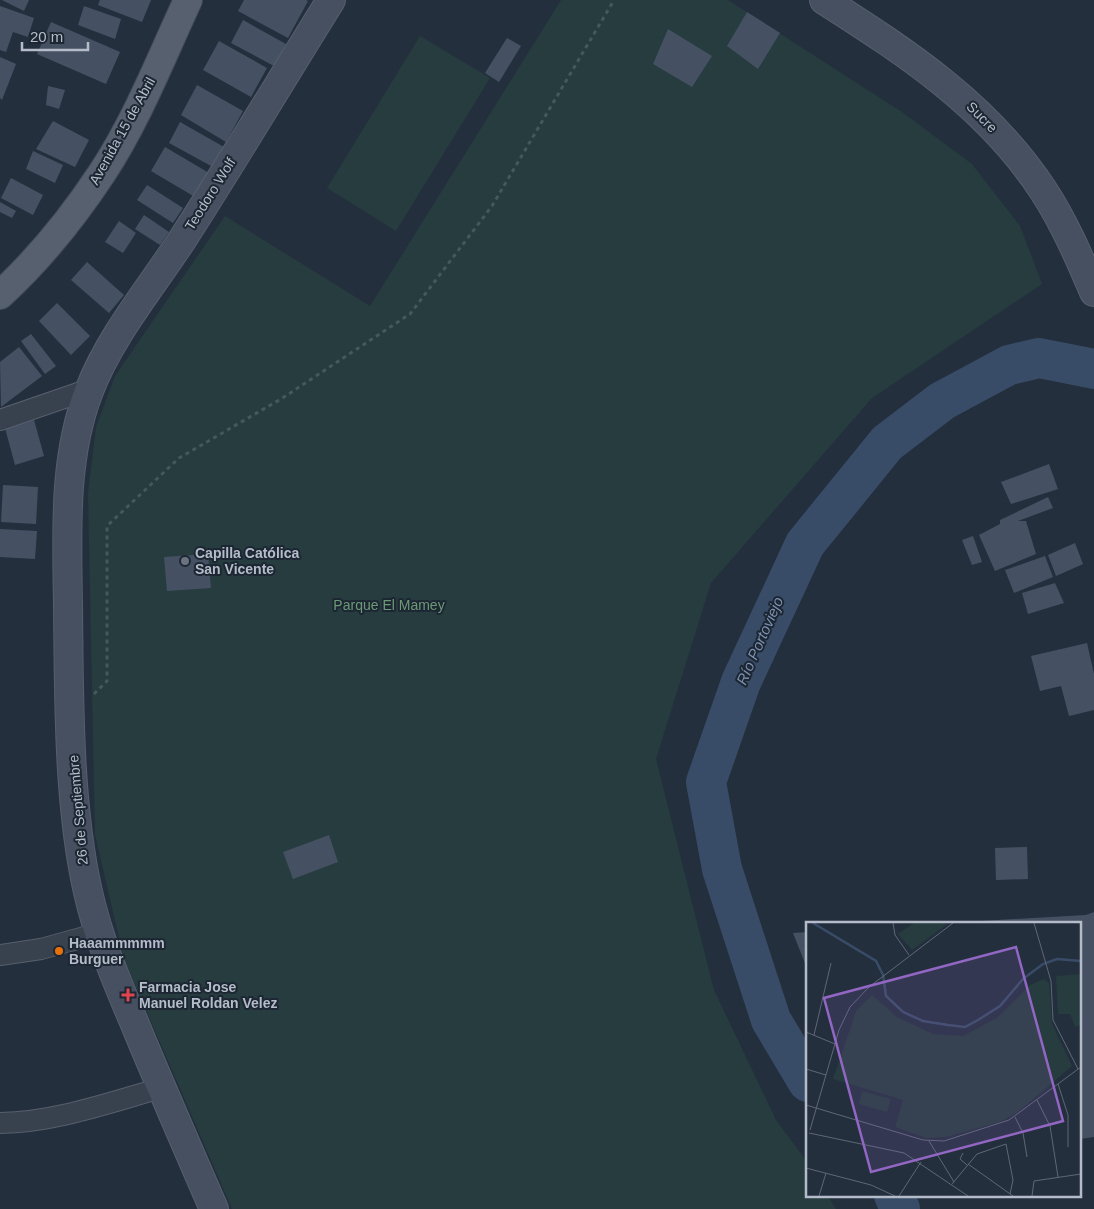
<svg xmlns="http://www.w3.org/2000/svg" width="1094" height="1209" font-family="Helvetica,sans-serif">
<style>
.green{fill:#263c3f}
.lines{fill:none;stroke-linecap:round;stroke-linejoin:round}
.river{stroke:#394c67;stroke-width:40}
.building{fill:#455162}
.street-casing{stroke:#565f6c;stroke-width:22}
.secondary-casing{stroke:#565f6c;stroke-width:30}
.primary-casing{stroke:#414a57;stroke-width:30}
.path{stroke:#44595c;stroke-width:3;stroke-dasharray:4 4;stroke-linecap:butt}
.street{stroke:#38414e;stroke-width:20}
.secondary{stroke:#465061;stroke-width:28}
.primary{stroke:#56606e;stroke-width:28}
.worship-dot{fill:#6b7280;stroke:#1d2633;stroke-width:2}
.food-dot{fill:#e8710a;stroke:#1d2633;stroke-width:2}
.health-dot{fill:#e0444e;stroke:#1d2633;stroke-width:2}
.labels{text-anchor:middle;stroke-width:4;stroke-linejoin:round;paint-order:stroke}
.street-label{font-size:14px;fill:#b4bcc9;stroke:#1d2633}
.poi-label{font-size:14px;font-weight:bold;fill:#b4bcc9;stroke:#1d2633;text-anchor:start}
.park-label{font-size:14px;fill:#6b9a76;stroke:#1d2633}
.water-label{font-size:15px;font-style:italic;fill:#7c92b1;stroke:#1d2633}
.inset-river{fill:none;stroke:#394c67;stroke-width:2.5}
.inset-road{fill:none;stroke:#5e6776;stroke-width:1}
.view{fill:#9266c3;fill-opacity:0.15;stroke:#9266c3;stroke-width:2.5}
.inset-edge{fill:none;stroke:#b4bcc9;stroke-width:2.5}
</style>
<rect width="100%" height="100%" fill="#242f3e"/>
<path class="green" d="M561,0h167l174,112 70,52 48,62 22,58 -170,114 -161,185 -55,176 58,231 62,130 32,43v32h19l9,14h-604l-108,-250 -29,-124 -7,-342 8,-66 19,-51 110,-160 145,90z
M420,36l70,42 -94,153 -69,-43z"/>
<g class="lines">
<path class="river" d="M808,1082l-37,-62 -49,-151 -16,-87 35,-100 64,-138 82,-101 55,-42 67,-36 30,-7 55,11
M894,1195l6,14"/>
</g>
<path class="building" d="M2,0h27l-5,11z
M100,0h51l-9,22 -44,-17z
M244,0h62l2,1 -20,37 -50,-27z
M0,6l34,12 -6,19 -15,-5 -7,20 -6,-2z
M84,6l37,13 -6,20 -37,-14z
M747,12l33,21 -22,36 -31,-23z
M243,20l43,24 -12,22 -43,-23z
M51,22l69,30 -14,32 -69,-30z
M668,29l44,27 -20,31 -39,-23z
M507,38l14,8 -22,36 -14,-9z
M219,41l48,27 -16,29 -48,-27z
M0,57l16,7 -14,36 -2,-2z
M197,85l46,26 -17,31 -45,-27z
M48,86l17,4 -6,19 -13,-4z
M53,121l36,19 -14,27 -39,-18z
M180,122l44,25 -11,20 -44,-24z
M165,147l44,26 -14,24 -44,-26z
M33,151l30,14 -8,18 -29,-14z
M11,178l32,17 -10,20 -32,-17z
M147,185l36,23 -10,15 -36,-23z
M0,202l16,9 -4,7 -12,-6z
M144,215l25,17 -9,13 -25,-16z
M119,221l17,12 -13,20 -18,-11z
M87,262l37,33 -15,18 -38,-33z
M57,303l33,33 -19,19 -32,-34z
M31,334l25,32 -11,8 -24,-33z
M19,347l23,29 -41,31 -1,-45z
M34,420l10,36 -29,9 -10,-37z
M1049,464l9,25 -47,15 -10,-22z
M3,485l35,2 -2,37 -35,-2z
M1048,497l5,11 -35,13h8l10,33 -41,17 -16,-36 21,-11v-4z
M0,529l37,2 -2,28 -35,-2z
M973,536l9,26 -10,3 -10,-25z
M1075,543l8,21 -27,12 -8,-21z
M208,554l3,34 -44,3 -3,-34z
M1045,556l8,21 -39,16 -9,-23z
M1055,583l9,20 -36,11 -6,-21z
M1087,643l7,31v36l-25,6 -8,-30 -21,5 -9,-35z
M329,835l9,27 -45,17 -10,-27z
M1027,847l1,32 -32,1 -1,-32z
M1094,912v225l-14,2v-216l-100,-2 106,-6z
M808,932v39l-15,-38z"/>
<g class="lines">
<g class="street-casing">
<path id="street" d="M0,420l90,-31
M0,955l41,-6 58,-16
M0,1123c55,-1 108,-20 161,-35"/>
</g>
<g class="secondary-casing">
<path id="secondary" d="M824,0c83,53 164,106 219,190 21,32 36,67 51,102
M214,1209c-27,-62 -54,-124 -80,-187 -18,-42 -36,-85 -46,-130 -20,-88 -19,-196 -20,-287 -1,-72 -5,-147 21,-214 20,-53 62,-104 93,-151 51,-79 99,-160 149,-240"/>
</g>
<g class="primary-casing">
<path id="primary" d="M0,295c38,-35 73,-78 102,-122 35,-53 59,-115 86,-173"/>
</g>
<path class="path" d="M94,694l13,-13v-155l72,-68 102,-59 129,-85 82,-108 122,-206"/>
<use href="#street" class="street"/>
<use href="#secondary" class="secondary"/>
<use href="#primary" class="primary"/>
</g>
<circle class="worship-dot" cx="185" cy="561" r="5"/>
<circle class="food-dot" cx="59" cy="951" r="5"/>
<path class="health-dot" d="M125.5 987.5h5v5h5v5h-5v5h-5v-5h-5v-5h5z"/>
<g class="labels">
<g class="street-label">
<text transform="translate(982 117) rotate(45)" y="5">Sucre</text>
<text transform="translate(122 131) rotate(-61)" y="5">Avenida 15 de Abril</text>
<text transform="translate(210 194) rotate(-58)" y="5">Teodoro Wolf</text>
<text transform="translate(78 810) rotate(-95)" y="5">26 de Septiembre</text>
</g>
<g class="poi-label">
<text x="195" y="558">Capilla Católica<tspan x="195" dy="16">San Vicente</tspan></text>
<text x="69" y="948">Haaammmmm<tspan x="69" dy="16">Burguer</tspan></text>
<text x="139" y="992">Farmacia Jose<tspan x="139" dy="16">Manuel Roldan Velez</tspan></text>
</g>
<g class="park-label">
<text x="389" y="610">Parque El Mamey</text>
</g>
<g class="water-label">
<text transform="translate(760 641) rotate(-66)" y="5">Río Portoviejo</text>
</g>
</g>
<g transform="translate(806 922)">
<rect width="275" height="275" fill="#242f3e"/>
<path d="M108,1h31l1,2 -34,25 -14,-16zM275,52v51l-6,2 -5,-13h-12l-2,-38zM238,57l5,4 3,41 20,42 -54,46 -18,10 -54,15 -20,1 -31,-11 8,-27 -70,-21 23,-68 16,-16 25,22 36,17 30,2 35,-19 32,-32zM56,169l29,8 -4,13 -28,-8z" fill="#263c3f"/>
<path class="inset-river" d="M7,1l63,38 7,14 3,21 17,16 20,9 25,4 17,2 13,-7 22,-14 23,-27 20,-15 14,-5 24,2"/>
<path class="inset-road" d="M87,1l2,12 14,20M228,1l17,58 2,39 25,49M0,110l29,12M8,113l17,-72M0,147l20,6M252,162l10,31v32M231,178l13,26 8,51M0,183l117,35 21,1 65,-21 72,-53M209,195l8,16 4,24M4,208l29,-100 11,-23 19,-20 84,-64M3,211l95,20 64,43M123,219l25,41M157,231l-3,6 7,6M162,242l45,32M0,246l65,17 24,11M146,262l25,-30 29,-10 7,36 -3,14M13,274l7,-23M93,274l22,-34M226,274l2,-15 47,-7"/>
<path class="view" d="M210,25l47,174 -192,51 -47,-174z"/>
<rect width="275" height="275" class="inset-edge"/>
</g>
<path d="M22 42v8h66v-8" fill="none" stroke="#b4bcc9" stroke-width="2.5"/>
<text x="30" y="42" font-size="15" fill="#b4bcc9" stroke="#1d2633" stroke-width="4" paint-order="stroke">20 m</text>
</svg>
